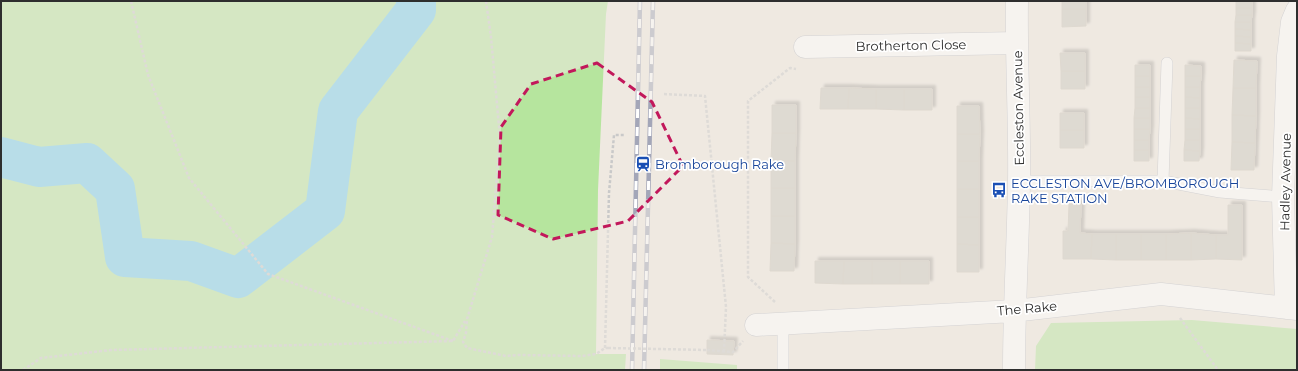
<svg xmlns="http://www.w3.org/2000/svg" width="1298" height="371" font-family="Montserrat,sans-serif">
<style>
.green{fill:#b6e59e}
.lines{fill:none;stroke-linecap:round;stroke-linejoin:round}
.river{stroke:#75cff0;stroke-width:40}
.building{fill:#cbc7bf;stroke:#cbc5ba;filter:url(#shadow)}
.service-casing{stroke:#b4b7c1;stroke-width:12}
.minor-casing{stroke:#b4b7c1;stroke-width:23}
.path{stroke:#c9c9c9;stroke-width:2.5;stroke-dasharray:3 2;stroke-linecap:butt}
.service{stroke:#fff;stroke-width:11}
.minor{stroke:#fff;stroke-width:22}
.rail-casing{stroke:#a3a6b8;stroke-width:4.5}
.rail{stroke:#fff;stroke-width:3;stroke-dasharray:9;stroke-linecap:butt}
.path-bridge{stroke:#c9c9c9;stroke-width:2.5;stroke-dasharray:3 2;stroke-linecap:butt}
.marked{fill:none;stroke:#c2185b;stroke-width:3;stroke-dasharray:8 5;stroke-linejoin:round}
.labels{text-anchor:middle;stroke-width:3.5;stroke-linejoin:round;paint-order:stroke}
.street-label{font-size:13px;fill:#2e2e2e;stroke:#fff}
.transit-label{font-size:13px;fill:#164399;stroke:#fff;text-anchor:start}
</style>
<defs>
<filter id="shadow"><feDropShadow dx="3.5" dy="-3.5" stdDeviation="1" flood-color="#0004"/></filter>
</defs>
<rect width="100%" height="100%" fill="#efe9e1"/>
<path class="green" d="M1,1h607l-2,13 -8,176 -2,164h30l-1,16h-624z
M1192,320l105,9v41h-262l1,-24 15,-23z
M660,359l77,6v5h-77z"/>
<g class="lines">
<path class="river" d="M1,157l38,10 48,-4 28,26 10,68 66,4 47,17 87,-67 13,-100 78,-101v-9"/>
</g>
<path class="building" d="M1062,1h24v8h-24z
M1236,1h16v7h-16z
M1236,8h16v7h-16z
M1062,9h24v17l-24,1z
M1236,15h16l-1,7h-16z
M1235,22h16v8l-16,-1z
M1235,29l16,1v7l-16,-1z
M1235,36l16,1v7l-16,-1z
M1235,43l16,1v7h-16z
M1060,53h25v18h-24z
M1234,60l23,1 -1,27h-23z
M1135,65h15v11h-15z
M1185,65l16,1v10h-16z
M1061,71h24v18h-24z
M1135,76h15v11h-15z
M1185,76h16l-1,11h-15z
M1135,87h15v10h-15z
M1185,87h15v11l-15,-1z
M821,88h28l-1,21h-28z
M849,88l27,1v20h-28z
M1233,88h23v28l-24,-1z
M876,89h28v21l-28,-1z
M904,89h28v21h-28z
M1135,97h15v11h-15z
M1185,97l15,1v10h-15z
M772,105h24v28h-24z
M957,106h22l1,28h-23z
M1135,108h15v10h-16z
M1185,108h15v11l-15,-1z
M1060,113h24v17h-24z
M1232,115l24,1 -1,27 -23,-1z
M1134,118h16v11h-16z
M1185,118l15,1v10h-15z
M1134,129h16l-1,11h-15z
M1185,129h15v11h-15z
M1060,130h24v18h-24z
M772,133h24l-1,28 -24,-1z
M957,134h23l-1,27h-22z
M1134,140h15v10h-15z
M1185,140h15v11l-16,-1z
M1232,142l23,1 -1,27h-23z
M1134,150h15v11h-15z
M1184,150l16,1 -1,10h-15z
M771,160l24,1v27h-24z
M957,161h22v28h-22z
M771,188h24v28h-24z
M957,189h22v28h-22z
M1069,204h12l-1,29 12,1 -1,25h-28v-28h5z
M1228,205h14v55l-26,-1v-24h12z
M771,216h24v28l-24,-1z
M957,217h22v28l-22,-1z
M1191,233v27h-25v-26z
M1191,233l25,2v24l-25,1z
M1092,234h24v26l-25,-1z
M1116,234h25v26h-25z
M1141,234h25v26h-25z
M771,243l24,1 -1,27h-24z
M957,244l22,1v27h-22z
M815,261h29l-1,23 -28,-1z
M844,261h28v23h-29z
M872,261h28v23h-28z
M900,261h29v23h-29z
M707,340l27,1 -1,14 -26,-1z"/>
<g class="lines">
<g class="service-casing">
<path id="service" d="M1019,181h144l57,11 63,5
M1163,181l4,-118
M783,323v47"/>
</g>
<g class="minor-casing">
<path id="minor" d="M805,47l212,-4
M1286,308l-3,-111 5,-141 4,-34 5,-12
M756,325l258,-14 147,-17 136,15
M1014,370c0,-63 4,-125 5,-187 1,-61 -3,-122 -2,-182"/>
</g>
<path class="path" d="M131,1l17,74 41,103 79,96 185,67
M486,1l5,36 9,101 -8,99 -25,82 -1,14 -3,9 4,6 39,8 12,-1 64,1 14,-2 9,-6h3
M664,94l41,2 21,211 -2,45
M775,302l-27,-25v-176l42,-33 6,1
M1180,318l38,52
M605,348l4,-155 5,-58h10
M707,350l26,2 10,-11
M23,370l18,-12 70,-8 342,-9 12,-20"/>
<use href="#service" class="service"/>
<use href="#minor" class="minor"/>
<g class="rail-casing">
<path id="rail" d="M632,370l8,-369
M644,370l9,-369"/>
</g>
<use href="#rail" class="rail"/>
<path class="path-bridge" d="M608,348l99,2"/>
</g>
<path d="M0 0H1298V371H0ZM597,63l55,39 31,64 -55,55 -75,18 -55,-24 3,-88 30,-43z" fill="#efe9e1" fill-opacity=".55" fill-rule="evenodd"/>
<path class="marked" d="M597,63l55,39 31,64 -55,55 -75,18 -55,-24 3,-88 30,-43z"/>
<defs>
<g id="station-bare" transform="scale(1.2)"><path d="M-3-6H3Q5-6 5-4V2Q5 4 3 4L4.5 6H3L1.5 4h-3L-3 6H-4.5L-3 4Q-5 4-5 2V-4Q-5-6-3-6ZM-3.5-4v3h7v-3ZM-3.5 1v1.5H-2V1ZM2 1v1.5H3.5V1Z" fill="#1a4fb4" stroke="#fff" stroke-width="2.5" paint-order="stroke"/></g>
<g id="bus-bare" transform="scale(1.2)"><path d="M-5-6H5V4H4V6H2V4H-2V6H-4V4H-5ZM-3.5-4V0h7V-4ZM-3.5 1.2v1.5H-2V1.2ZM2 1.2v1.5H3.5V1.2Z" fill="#1a4fb4" stroke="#fff" stroke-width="2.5" paint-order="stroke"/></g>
</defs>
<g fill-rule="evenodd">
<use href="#station-bare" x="643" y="164"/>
<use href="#bus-bare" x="999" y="190"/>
</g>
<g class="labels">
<g class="street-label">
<text transform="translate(911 45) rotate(-1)" y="5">Brotherton Close</text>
<text transform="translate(1018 108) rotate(-91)" y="5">Eccleston Avenue</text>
<text transform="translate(1285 182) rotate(-89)" y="5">Hadley Avenue</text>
<text transform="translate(1027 308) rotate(-5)" y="5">The Rake</text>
</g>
<g class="transit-label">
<text x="655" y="169">Bromborough Rake</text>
<text x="1011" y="188">ECCLESTON AVE/BROMBOROUGH<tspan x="1011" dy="15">RAKE STATION</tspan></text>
</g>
</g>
<rect width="1298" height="371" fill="none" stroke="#2e2e2e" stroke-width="4"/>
</svg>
